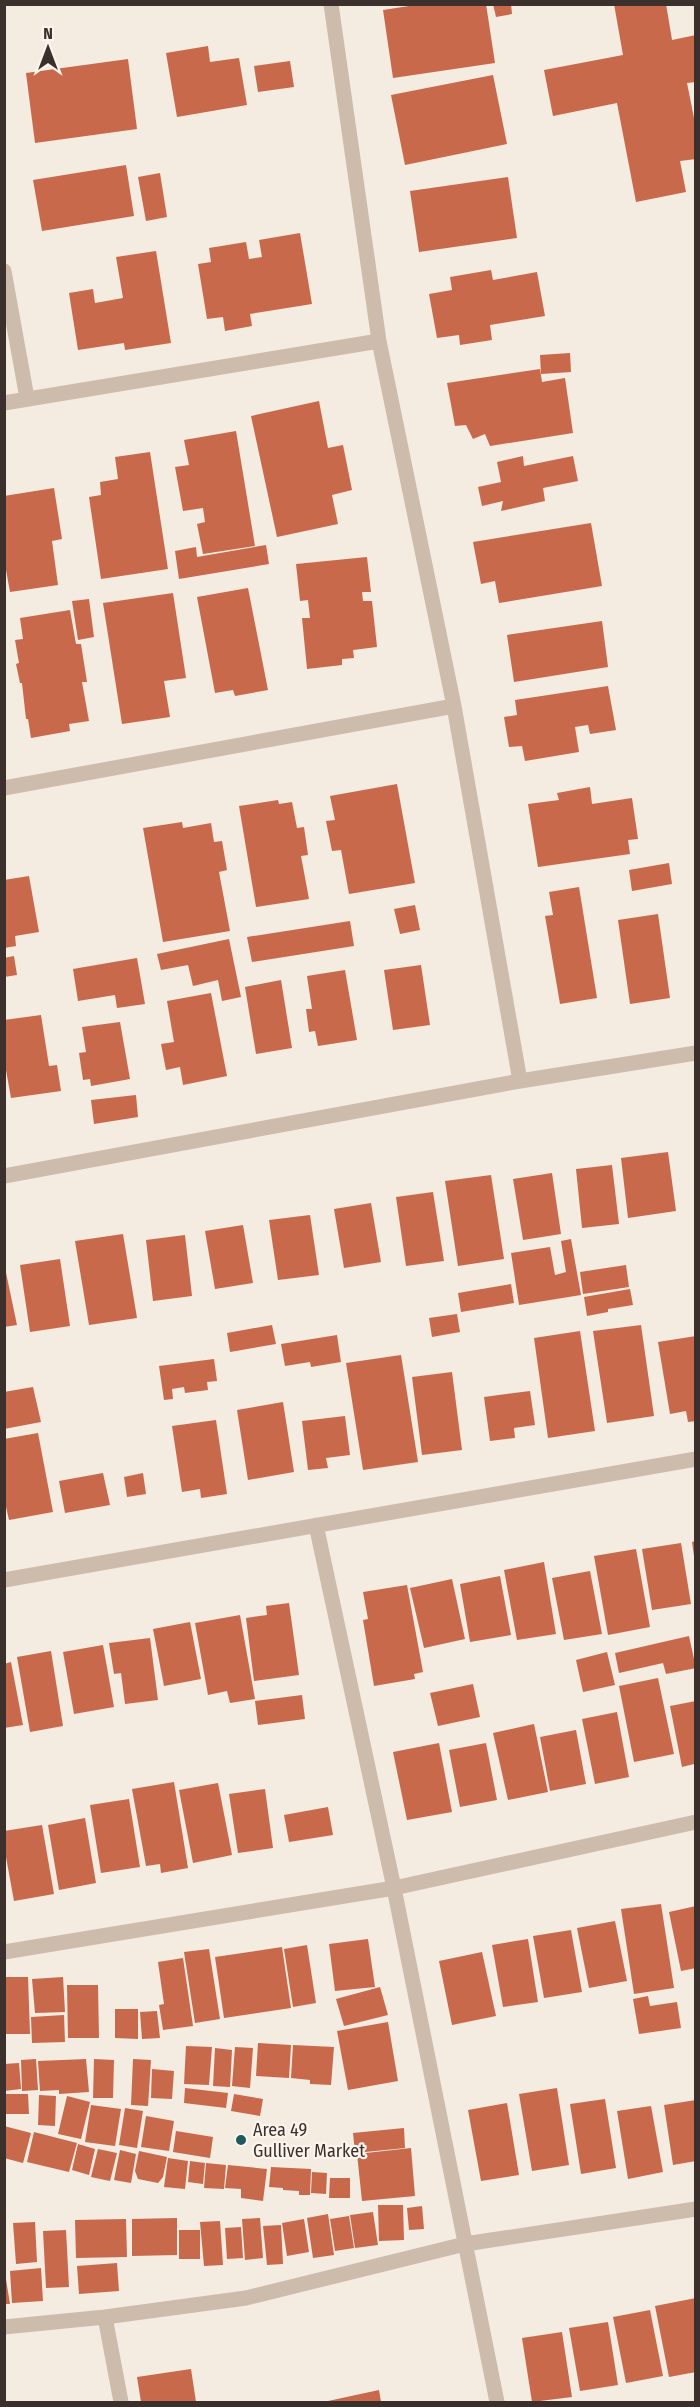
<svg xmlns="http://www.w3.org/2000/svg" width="700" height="2407" font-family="'Fira Sans Condensed',sans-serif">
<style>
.building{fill:#c8694b}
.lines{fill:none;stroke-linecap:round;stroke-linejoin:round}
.minor{stroke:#cdbbac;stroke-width:15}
.poi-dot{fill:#1f5a5e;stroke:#fbf5ee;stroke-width:2}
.labels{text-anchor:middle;stroke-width:4.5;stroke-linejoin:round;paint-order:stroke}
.poi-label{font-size:18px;fill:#3b302b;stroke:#fbf5ee;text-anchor:start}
</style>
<rect width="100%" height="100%" fill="#f4ebe1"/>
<path class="building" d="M422,4h64l9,59 -102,15 -10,-68z
M493,4h18l1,10 -16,3z
M614,4h52l6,36 24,-5v47l-9,1 9,45v31l-16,2 6,31 -50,10 -19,-99 -64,13 -9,-46 79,-15z
M208,46l2,16 29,-4 8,47 -70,12 -11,-64z
M128,59l9,70 -102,14 -9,-70z
M290,61l4,26 -36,5 -4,-26z
M493,75l14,69 -102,21 -14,-70z
M126,165l8,51 -92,15 -9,-51z
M160,173l7,44 -21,4 -8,-44z
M508,177l9,61 -98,14 -9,-61z
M300,233l12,71 -62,10 2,12 -27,5 -2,-14 -16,2 -9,-55 13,-2 -2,-14 37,-6 3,17 13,-2 -3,-17z
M156,251l15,92 -46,7 -1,-7 -46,7 -9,-57 24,-4 2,14 28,-5 -7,-41z
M491,270l2,10 44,-8 8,44 -55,9 2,15 -32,5 -1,-10 -22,3 -8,-44 23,-4 -2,-13z
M570,353l1,19 -30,2 -1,-19z
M540,369l2,13 23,-4 8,55 -83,13 -5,-12 -12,5 -7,-14 -11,1 -8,-43z
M319,401l9,47 15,-3 9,45 -20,5 6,29 -61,13 -26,-121z
M236,431l19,115 -52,8 -6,-30 8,-2 -2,-14 -20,3 -8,-44 14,-2 -5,-25z
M150,452l18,117 -67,10 -12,-82 12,-2 -1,-13 18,-3 -3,-22z
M523,456l1,10 49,-10 5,25 -35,7 2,13 -44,10 2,-10 -21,5 -4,-19 23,-5 -4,-20z
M54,488l8,51 -10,2 6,44 -48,7 -6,-33v-63z
M591,523l11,63 -103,17 -4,-22 -14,3 -8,-42z
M266,545l3,19 -90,15 -4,-28 21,-4 1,10z
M367,557l4,35h-9l1,9h9l5,46 -24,3 1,8 -12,1v6l-35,4 -5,-51h8l-2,-18 -8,1 -4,-37z
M248,588l20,102 -33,6 -2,-6 -18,3 -18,-96z
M173,593l13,85 -22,3 6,36 -48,7 -19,-121z
M89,599l5,38 -16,3 -6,-39z
M70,610l6,34h5l6,38h-5l7,39 -20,3 1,7 -39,7 -3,-19h-2l-4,-36h-2l-4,-19 3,-1 -4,-23 8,-1 -3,-21z
M602,621l6,46 -94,15 -7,-47z
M608,686l8,44 -26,4 -2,-9 -13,2 4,25 -54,9 -3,-15 -13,1 -5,-30 13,-2 -2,-15z
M397,784l18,99 -66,11 -8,-44 -9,1 -6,-30 9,-1 -5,-24z
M590,787l2,17 40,-6 6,41 -10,1 2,14 -92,13 -10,-63 31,-4 -2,-7z
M278,800l1,4 13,-2 5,26 7,-1 4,28 -7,1 8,43 -53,8 -17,-101z
M182,822l1,6 28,-5 3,19 8,-1 5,29 -8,2 11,59 -67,11 -20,-114z
M669,863l3,21 -40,7 -3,-21z
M29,876l10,56 -24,4 1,10 -12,2v-68z
M579,887l18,111 -37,6 -15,-88 8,-1 -4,-23z
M415,905l5,25 -20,4 -6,-25z
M658,914l12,84 -40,6 -12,-84z
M350,921l4,25 -102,16 -5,-25z
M229,939l12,58 -19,4 -4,-21 -25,6 -5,-21 -27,5 -4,-16z
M14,956l3,19 -13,2v-19z
M137,958l8,46 -28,4 -2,-13 -37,6 -5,-32z
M421,965l9,60 -37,5 -9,-60z
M345,970l12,70 -39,6 -3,-15 -6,1 -3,-23h6l-5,-33z
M281,980l11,68 -36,6 -11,-67z
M211,993l16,83 -44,9 -3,-18 -14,3 -5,-26 13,-2 -7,-41z
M41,1015l8,51 8,-1 4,26 -50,7 -7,-39v-39z
M120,1022l10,57 -39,7 -1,-7 -7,1 -4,-27 7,-1 -4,-25z
M136,1095l2,22 -44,7 -3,-24z
M668,1152l8,59 -48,7 -7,-60z
M612,1165l7,59 -37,4 -6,-59z
M552,1173l9,61 -38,6 -10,-61z
M491,1175l13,84 -46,7 -13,-85z
M433,1192l11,69 -38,5 -10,-69z
M371,1203l10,59 -37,6 -10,-59z
M310,1215l9,60 -41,5 -9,-60z
M243,1225l10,58 -38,6 -10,-58z
M123,1234l14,84 -48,7 -14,-84z
M185,1235l7,61 -39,5 -7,-61z
M571,1239l10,56 -62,10 -8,-52 39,-6 5,28 11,-3 -5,-31z
M60,1259l10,67 -40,6 -10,-67z
M4,1263l13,62 -13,2z
M626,1265l3,22 -46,7 -3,-22z
M511,1284l3,19 -53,9 -3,-19z
M630,1289l3,16 -25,4v3l-21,4 -3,-19z
M457,1314l3,18 -28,5 -3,-19z
M272,1325l4,19 -46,8 -3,-19z
M641,1325l13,91 -47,7 -14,-92z
M580,1331l15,100 -47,7 -14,-100z
M337,1335l4,27 -30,5 -1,-5 -25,4 -4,-22z
M696,1336v85l-8,1 -2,-11 -16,3 -12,-72z
M401,1355l17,107 -55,8 -17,-107z
M214,1359l3,22 -10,1 1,8 -23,3 -1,-6 -12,2 1,10 -9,1 -5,-34z
M452,1372l10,78 -40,5 -10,-78z
M33,1387l8,35 -37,7v-37z
M530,1391l5,34 -21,3 1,10 -25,3 -6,-44z
M283,1402l11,70 -46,8 -11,-70z
M345,1416l5,39 -24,3 2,10 -20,2 -6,-49z
M216,1420l11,74 -26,4 -1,-9 -18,3 -10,-66z
M38,1433l15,79 -44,8 -5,-22v-59z
M103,1473l7,32 -45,8 -6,-32z
M143,1473l3,21 -19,3 -3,-20z
M696,1541v15h-2l-2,-14z
M681,1543l10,61 -39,6 -10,-61z
M636,1549l14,78 -42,8 -14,-79z
M544,1562l12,72 -39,6 -13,-70z
M590,1571l12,63 -38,6 -12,-62z
M500,1576l11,59 -41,7 -10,-58z
M452,1579l13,60 -41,9 -14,-60z
M407,1585l16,87 -9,2 1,5 -41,7 -11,-66 5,-1 -5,-27z
M289,1603l10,72 -45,6 -8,-63 21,-3 -1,-9z
M240,1615l15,84 -25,4 -3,-12 -19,4 -13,-72z
M190,1622l11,57 -37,7 -11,-57z
M689,1636l7,32 -30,6 -3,-11 -44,10 -4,-20z
M150,1638l8,62 -33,4 -4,-31 -7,1 -5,-31z
M103,1645l11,62 -40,7 -11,-62z
M51,1651l12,75 -33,6 -13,-75z
M607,1652l8,33 -32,7 -7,-32z
M11,1662l12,63 -19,3v-64z
M658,1678l16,76 -40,8 -15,-76z
M473,1684l7,33 -42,9 -8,-33z
M302,1695l3,24 -47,6 -3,-24z
M696,1701v68h-2v-5l-12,3 -12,-61z
M617,1712l12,65 -34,7 -13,-65z
M534,1724l14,68 -40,8 -15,-67z
M576,1730l10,54 -36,7 -10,-54z
M439,1743l13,69 -45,8 -14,-68z
M486,1743l11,57 -37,7 -11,-57z
M174,1782l14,86 -27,5 -1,-9 -14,2 -14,-77z
M218,1783l14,72 -39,8 -14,-73z
M265,1789l8,59 -35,5 -9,-59z
M129,1799l11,68 -39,6 -11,-68z
M328,1807l5,28 -44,7 -5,-27z
M85,1818l11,65 -37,7 -11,-65z
M42,1825l12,69 -40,7 -10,-55v-15z
M661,1904l13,84 -40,6 -13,-85z
M696,1906v62l-15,3 -12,-59z
M615,1921l12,60 -38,7 -12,-60z
M571,1930l11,62 -38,6 -11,-62z
M368,1939l7,48 -40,4 -6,-47z
M528,1939l10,63 -35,5 -11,-62z
M307,1945l9,58 -23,4 -9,-58z
M282,1947l9,61 -67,10 -9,-61z
M209,1949l11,70 -25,4 -11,-71z
M482,1952l14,64 -44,9 -13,-64z
M183,1958l10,68 -30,4 -4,-25 5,-1 -6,-42z
M4,1977h24l2,57h-26z
M63,1977l2,35 -30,1 -3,-34z
M67,1985h31l1,53h-31z
M380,1987l8,28 -44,11 -8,-27z
M648,1996l2,10 27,-4 4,26 -42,6 -6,-35z
M115,2009h23v30l-23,-1z
M157,2011l3,27 -18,1 -2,-27z
M64,2015l1,27 -33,1 -1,-26z
M388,2022l10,59 -50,9 -11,-59z
M258,2043l33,2 -2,33 -33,-2z
M293,2045l41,2 -3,38 -21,-1v-4l-19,-2z
M186,2046l26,1 -3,38 -25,-1z
M235,2047l18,1 -3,40 -18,-2z
M215,2048l17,2 -2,37 -17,-1z
M36,2059l2,31 -16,1 -1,-31z
M86,2059l3,33 -30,2v-4l-19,1 -2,-30z
M94,2059l20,1 -1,38h-20z
M133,2059l18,1 -3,46 -17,-1z
M19,2063l2,26 -17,2v-27z
M152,2069l22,2 -2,28 -21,-1z
M185,2088l43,5 -2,15 -42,-5z
M557,2088l12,77 -37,6 -13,-77z
M4,2094h24l1,20h-25z
M234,2094l29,5 -3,17 -29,-5z
M39,2095l17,1 -1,30 -17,-1z
M67,2096l23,6 -9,37 -23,-5z
M605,2099l11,69 -35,6 -11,-70z
M696,2100v61l-23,4 -9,-60z
M507,2103l12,72 -38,6 -13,-71z
M91,2105l30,4 -6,37 -30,-4z
M651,2106l12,66 -35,7 -11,-68z
M125,2108l18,3 -6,37 -18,-3z
M146,2116l28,5 -5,30 -28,-4z
M4,2126l27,7 -8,30 -19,-5z
M404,2128l1,20 -50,5 -2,-20z
M176,2131l37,6 -3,21 -37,-6z
M34,2132l43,11 -8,29 -42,-10z
M78,2144l17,5 -6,26 -17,-5z
M411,2148l4,48 -53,5 -5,-47z
M98,2149l19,4 -7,28 -19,-4z
M120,2150l16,4 -5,29 -17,-3z
M139,2151l28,6 -4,20 -5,6 -20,-4 -3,-8z
M168,2158l20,3 -3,28 -21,-2z
M190,2161l15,2 -2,21 -15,-2z
M206,2163l20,2 -2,24 -20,-1z
M228,2165l39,4 -4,32 -22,-3v-9l-16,-1z
M271,2167l40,2 -1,26h-11v-4l-16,-1v-2l-14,-1z
M312,2172l15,1 -1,21 -15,-1z
M330,2178h20v20h-21z
M378,2205h25l1,35 -25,1z
M422,2206l2,23 -15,1 -2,-22z
M373,2212l5,33 -23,3 -5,-33z
M328,2214l6,41 -21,3 -6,-40z
M349,2216l5,32 -19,3 -5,-32z
M177,2218v37l-45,1v-37z
M260,2218l3,40 -18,2 -3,-41z
M126,2219l1,38 -51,1 -1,-38z
M304,2219l5,33 -22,4 -5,-33z
M220,2221l3,44 -19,1 -4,-44z
M35,2222l2,40 -21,2 -3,-41z
M281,2225l2,39 -16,1 -4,-39z
M241,2227l2,31 -16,1 -2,-31z
M66,2230l3,57 -23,1 -3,-57z
M179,2230h21v29h-21z
M117,2263l2,28 -40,3 -2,-28z
M4,2267l6,37h-6z
M41,2268l2,33 -31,2 -2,-32z
M696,2298v74l-27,5 -14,-71z
M650,2310l13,66 -37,7 -13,-66z
M608,2322l10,63 -38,6 -11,-63z
M562,2332l10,65 -40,5 -10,-64z
M191,2369l5,33h-55l-4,-25z
M379,2390l2,12h-53v-1z"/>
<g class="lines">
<path class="minor" d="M331,4l48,337 75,365 66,375
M4,271l23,127
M4,403l375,-62
M4,788l450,-82
M4,1176l516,-95 176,-28
M316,1525l78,363 103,514
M4,1580l692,-121
M4,1952l390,-64 302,-66
M105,2317l16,85
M4,2327l101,-10 141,-19 219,-54 231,-35"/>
</g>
<circle class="poi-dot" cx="241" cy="2140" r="6"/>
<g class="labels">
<g class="poi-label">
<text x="253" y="2136">Area 49<tspan x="253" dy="21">Gulliver Market</tspan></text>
</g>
</g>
<rect width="700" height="2407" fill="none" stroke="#3b302b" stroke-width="12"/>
<g transform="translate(48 48)" stroke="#fbf5ee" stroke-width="4.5" paint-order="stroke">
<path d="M0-4.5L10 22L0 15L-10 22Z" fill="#3b302b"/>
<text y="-9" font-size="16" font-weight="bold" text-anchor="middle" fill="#3b302b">N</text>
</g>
</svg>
